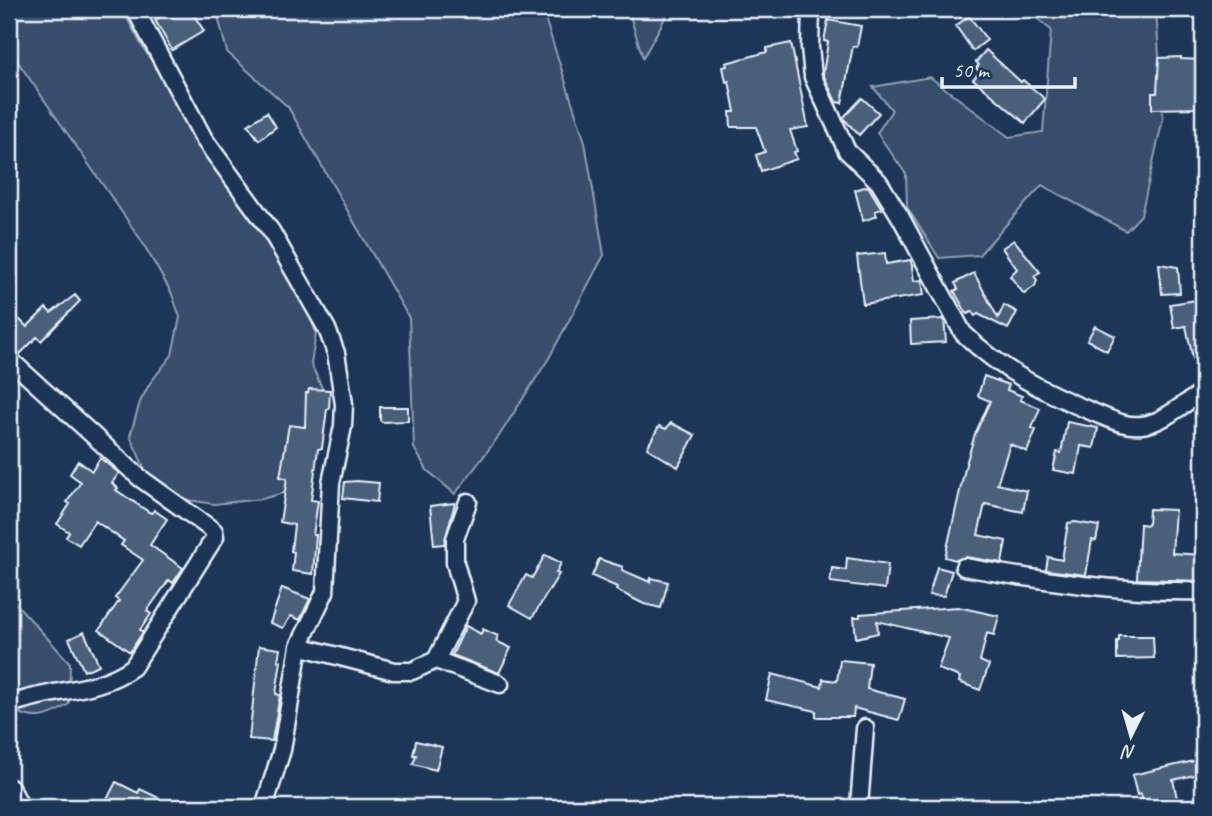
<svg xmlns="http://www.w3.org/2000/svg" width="1212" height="816" font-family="Caveat,sans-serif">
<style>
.green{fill:#374d6c;stroke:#909fb2;stroke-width:2}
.building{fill:#495e7a;stroke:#e8f1f8;stroke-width:2}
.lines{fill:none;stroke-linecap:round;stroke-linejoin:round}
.street-casing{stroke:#e8f1f8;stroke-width:21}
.secondary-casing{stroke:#e8f1f8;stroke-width:26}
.street{stroke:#1d3557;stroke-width:16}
.secondary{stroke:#1d3557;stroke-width:21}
</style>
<rect width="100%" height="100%" fill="#1d3557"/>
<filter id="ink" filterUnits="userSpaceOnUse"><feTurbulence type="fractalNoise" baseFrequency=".0143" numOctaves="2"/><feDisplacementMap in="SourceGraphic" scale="14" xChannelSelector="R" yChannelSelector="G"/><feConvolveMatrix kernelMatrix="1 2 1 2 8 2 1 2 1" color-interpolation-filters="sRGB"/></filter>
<g filter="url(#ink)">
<path class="green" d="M9,9h113l20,37 156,238 18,49 -5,31 13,28 -33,99 -29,8 -48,5 -39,-6 -28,-24 -17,-38 10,-34 10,-19 22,-28 8,-38 -9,-25 -30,-52 -132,-191z
M216,9h326l43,133 19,113 -55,103 -50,78 -44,58 -28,-24 -13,-22 -5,-130 -121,-211 -61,-55z
M628,9h42l-27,49z
M1026,9h130l7,110 -22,96 -15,16 -84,-46 -63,70 -40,3 -32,-51 -1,-33 -29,-41 15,-23 -19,-23 57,-10 79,60 34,-5 8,-102z
M9,596l61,67 -1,41c-23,16 -35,17 -60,5z"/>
<path class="building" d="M173,9h17l14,22 -32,19 -17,-30z
M969,16l18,24 -14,11 -17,-25z
M828,20l33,6 -4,21 -4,-1 -11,57 -6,-1 -13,-28 5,-32 -4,-1z
M791,43l17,84 -18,3 7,21 -3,1 3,7 -36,12 -5,-16 9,-3 -9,-25h-25l-1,-15h5l-6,-31 -3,1 -3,-15 4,-1 -1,-3 41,-11v-4z
M986,50l35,32 2,-2 22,19 -20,24 -52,-44 7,-7 -4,-4 3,-3 -3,-3z
M1181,57v2l22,1v44h-3v4l-48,1v-16h5l2,-35z
M862,98l17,15 -20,22 -16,-17z
M267,112l9,15 -17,13 -11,-15z
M868,186l14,23 -7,2 2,5 -14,5 -8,-31z
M1014,240l26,32 -6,4 3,4 -2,6 -11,8 -14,-18 7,-7 -15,-21z
M885,253l1,11 25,-4 3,21 8,-1 2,15 -61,9 -6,-48z
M1159,264l19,3 2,26 -18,1z
M974,273l24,45 6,-13 13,7 -9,17 -30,-15 -3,2 -3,-4 -5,2 -13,-23 4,-2 -3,-6z
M75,295l5,6 -39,40 -4,-4 -17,17 -11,-11v-18l8,-8 10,10 19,-19 5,5z
M1203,299v78l-6,1 -11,-52 -12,2 -4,-24z
M944,319l2,23 -35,2 -1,-23z
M1095,326l20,10 -8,15 -20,-11z
M984,376l25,9 -2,5 15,6 -2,4 20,8 -8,20 4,2 -9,22 -17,-8 -13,40 30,7 -4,21 -38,-8 -7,31 28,6 -4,22 -36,-6 -10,3 -11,-3 21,-93 9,-30 15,-33 -12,-5z
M309,389l21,1 -1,19h-2l-5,39 -4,1 -7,51 7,1 -5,34h3l-3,39 -21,-3 2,-19 -3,-1 3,-26 -14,-3 7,-44 -7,-1 9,-52 16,2 1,-34h2z
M380,407h28v14l-26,1 -2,-2z
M1067,422l31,6 -4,20 -13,-2 -5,28 -23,-4 4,-18 4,1z
M671,423l24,12 -17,32 -31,-19 12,-22 7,3z
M100,458l19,15 -7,10 6,5 -2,2 33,22 3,1 2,-3 13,9 -17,26 33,23 -10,15 -4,-3 -22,31 4,3 -11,16 3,2 -13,20 -31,-22 20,-29 -4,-3 28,-38 -22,-15 3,-4 -29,-20 -16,24 -13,-8 3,-5 -12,-8 13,-20 -3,-2 14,-20 -11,-8 8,-13 14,10z
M357,481l22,2 -2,19 -34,-4 2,-16z
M455,503l-11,41 -10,1 -4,-39z
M1149,509l26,1 -3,43 31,2v26l-66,-2 3,-55 8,1z
M1075,522l24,4 -3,15 -4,-1 -6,35 -40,-5 2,-13 14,3 6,-37z
M545,555l16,8 -5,10 3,1 -27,44 -23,-13 17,-30 6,3z
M847,558l41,6 -3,25 -55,-7 2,-14 14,2z
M599,559l24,8 -1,3 28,12 1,-4 17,4 -7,26 -17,-4 -28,-14 1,-3 -25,-11z
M937,567l15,4 -8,25 -15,-1z
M282,588l28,11 -10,21 -9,-4 -8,12 -13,-5z
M958,607l41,9 -5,19 -7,-2 -7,28 9,4 -9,25 -21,-8 1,-5 -22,-8 11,-31 -72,-17 1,12 -22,5 -2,-21h6v-3z
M466,626l15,8 2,-5 15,7 -2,5 15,7 -12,25 -47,-18z
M84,632l15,33 -15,6 -15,-32z
M1119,636h34l1,22 -37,1v-18h2z
M259,646l21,3 -2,12h3l-5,33 4,1 -8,46 -23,-2z
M840,660l30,3 -3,26 38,10 -6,21 -45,-12 -1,9h-37v-6l-50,-11 6,-26 50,13 1,-8 14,2z
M416,741l26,6 -6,23 -23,-6 3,-9h-3z
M1203,759v14l-30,7 6,27h-35l-3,-13 -4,1 -5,-20z
M116,782l22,11 2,-4 38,18h-75z"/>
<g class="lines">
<g class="street-casing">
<path id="street" d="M135,9l69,130 67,92 56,98 9,24 8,51 -1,22 -12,57 -6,109 -26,54 -17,104 -18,57
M811,9l-1,38 3,30 34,74 32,31 22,36 62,115c39,38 83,60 132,80 15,6 30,14 47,12 22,-2 41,-23 61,-32
M9,359l131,119 74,53 1,6 -82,130c-38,27 -82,21 -124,38
M964,567c79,14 158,26 239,24
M299,646l95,25h18l24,-11 30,-59 -11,-38v-24l13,-37
M436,660l64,24
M859,807l6,-79"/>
</g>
<g class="secondary-casing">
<path id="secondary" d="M9,790l9,17"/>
</g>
<use href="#street" class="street"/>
<use href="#secondary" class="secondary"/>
</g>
</g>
<rect width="1212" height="816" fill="none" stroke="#1d3557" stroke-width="35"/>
<rect x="18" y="18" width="1177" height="781" fill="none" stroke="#e8f1f8" stroke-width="2.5" filter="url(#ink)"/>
<g transform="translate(1131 736) rotate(185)" stroke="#1d3557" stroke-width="5" paint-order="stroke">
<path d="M0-5L12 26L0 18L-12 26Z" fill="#e8f1f8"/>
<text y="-10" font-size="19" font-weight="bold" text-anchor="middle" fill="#e8f1f8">N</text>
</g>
<path d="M942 77v10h133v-10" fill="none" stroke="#e8f1f8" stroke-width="3.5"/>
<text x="953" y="77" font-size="21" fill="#e8f1f8" stroke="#1d3557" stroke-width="5" paint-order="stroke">50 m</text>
</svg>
